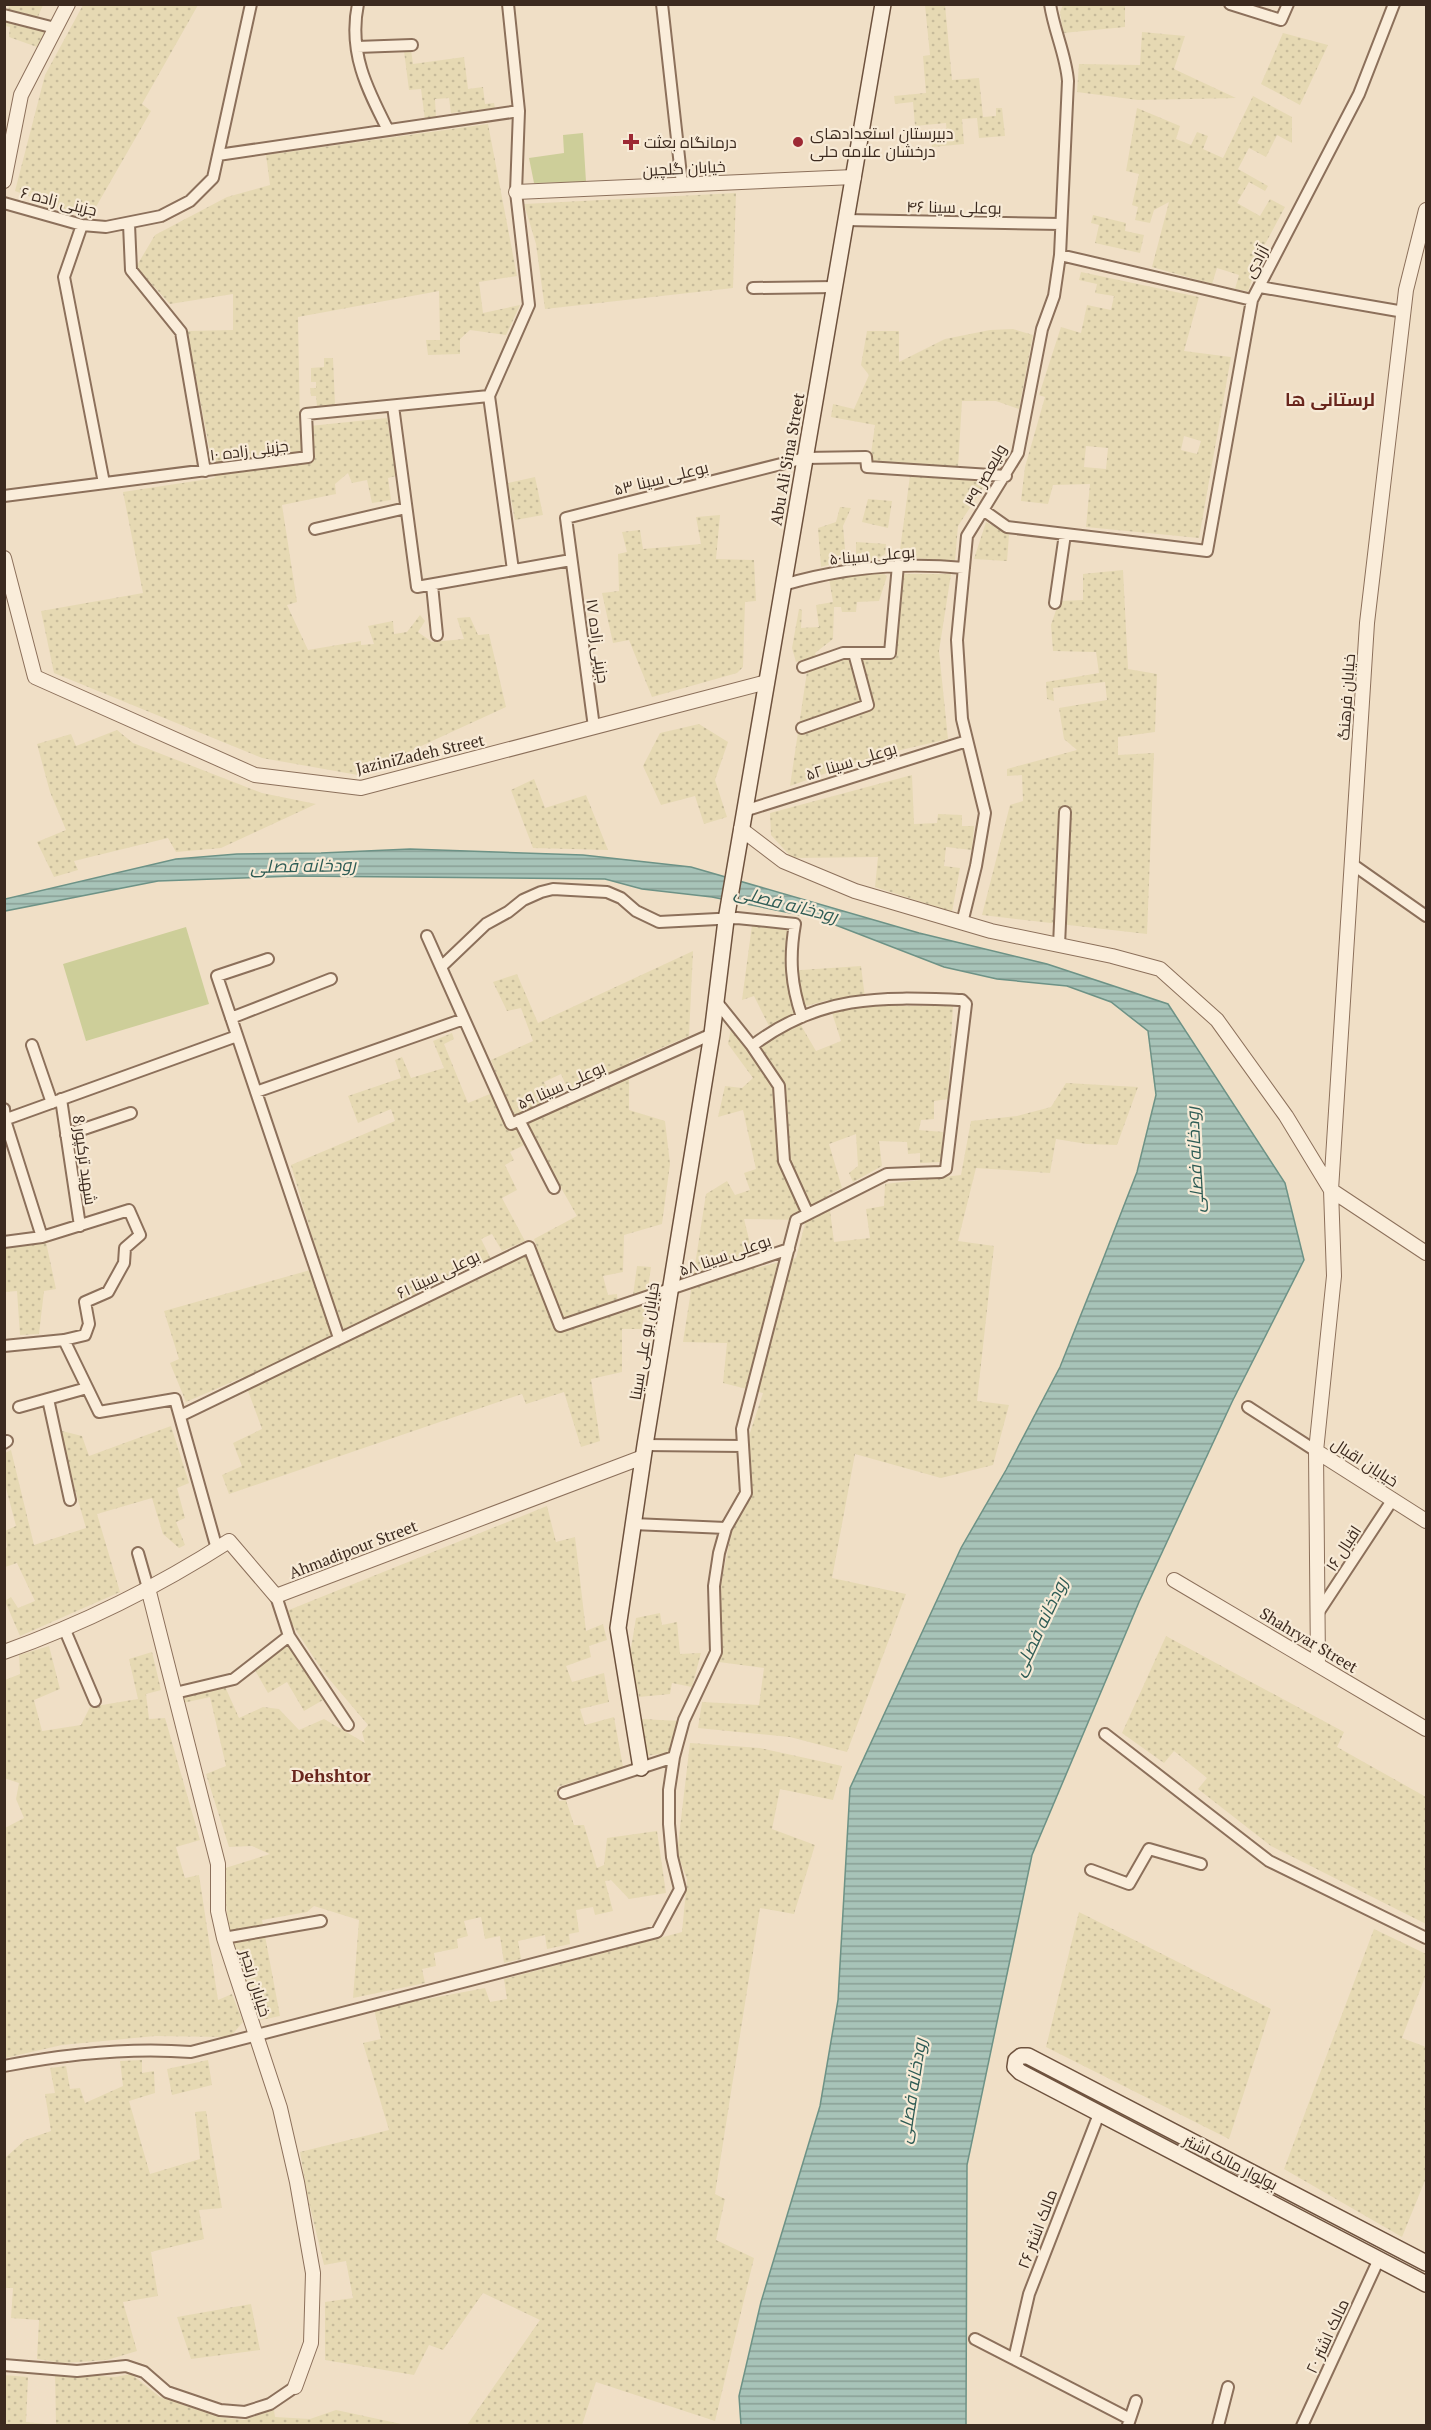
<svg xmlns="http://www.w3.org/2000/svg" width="1431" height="2430" font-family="'PT Serif',Cairo,serif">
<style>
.farmland{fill:url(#farmland-dots);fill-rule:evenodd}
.park{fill:#cdce99}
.water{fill:url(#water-rules);stroke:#6d9286;stroke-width:1.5}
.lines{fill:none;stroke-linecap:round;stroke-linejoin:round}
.minor-casing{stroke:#8c705b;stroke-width:14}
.tertiary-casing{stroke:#8c705b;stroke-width:16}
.secondary-casing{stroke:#6e523e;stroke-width:18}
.minor{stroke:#faedda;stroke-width:10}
.tertiary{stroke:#faedda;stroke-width:14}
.secondary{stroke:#faedda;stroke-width:15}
.poi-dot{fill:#9d2934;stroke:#f7ead6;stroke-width:2}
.labels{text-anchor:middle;stroke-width:4.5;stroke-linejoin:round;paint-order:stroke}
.poi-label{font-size:16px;fill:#3c2a1f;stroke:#f7ead6;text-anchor:start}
.street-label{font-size:16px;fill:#3c2a1f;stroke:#f7ead6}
.neighbourhood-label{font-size:18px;font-weight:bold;fill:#69261d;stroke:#f7ead6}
.water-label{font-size:18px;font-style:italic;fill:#2e5c55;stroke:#f7ead6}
</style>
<defs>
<pattern id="farmland-dots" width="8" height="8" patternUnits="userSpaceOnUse" patternTransform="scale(1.5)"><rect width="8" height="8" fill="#e6d9b3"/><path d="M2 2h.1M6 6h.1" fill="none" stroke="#c6ba9a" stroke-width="1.8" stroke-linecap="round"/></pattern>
<pattern id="water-rules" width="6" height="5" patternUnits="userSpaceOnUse" patternTransform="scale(1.5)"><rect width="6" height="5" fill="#a7c3b8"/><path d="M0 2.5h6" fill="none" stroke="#899f95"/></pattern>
</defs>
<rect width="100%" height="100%" fill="#f0dfc6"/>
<path class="farmland" d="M9,5h34l-10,23 12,3 -8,16 -28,-10 1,-10 -5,-1z
M83,5h115l-56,99 9,7 -62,108 -74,-28 30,-116z
M925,5h20l7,75 27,-2 4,39 13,-1v-8h6l3,28 -26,2 -2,-20 -15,1 2,25 -32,3 -1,-10 16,-2 -1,-12 -31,3 -2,-24 -18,2 -1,-8 32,-3 -3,-37 7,-1z
M1063,5h62v22l-62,6 -3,-21z
M1142,32l43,4 -11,33 62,29 -98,2 -61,-8 2,-28 61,1z
M1283,33l45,12 -28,60 -39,-21z
M411,50l2,14 51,-7 4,32 15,-2 2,17 9,-1 1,5 -44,5 -2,-15 -14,1 1,19 -11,2 -4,-31 -12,1 -5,-39z
M1253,96l39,21v26l-15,-8 -11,22 -17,-9 -11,21 30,17 -3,5 -16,-9 -12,21 23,13 10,-17 15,8 -22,41 -15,43 -13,-2 4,-14 -22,-7 -5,16 -60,-17 17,-65 -15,8 -4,13 -15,-3 3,-13 -6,-2 7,-31 -13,-3 11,-63 43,18 -4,13 15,6 6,-13 11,4 -5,13 20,9z
M488,124l29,152 -38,6 4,31 37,-8 -14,30 -36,-5 -10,9v15l-32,1 -2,-15h14l-1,-49 -141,26 2,110 87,-9 9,58 -8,2 3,22 -19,3 -5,-23 -15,3 -4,-10 -13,11 1,10 -54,11 15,97 -10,3 21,45 53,-9v4l13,-1 -6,-18 25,-5 1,13 13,-2 13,-17 5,6 -7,11 14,10 32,-3 -7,-21 13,-1 8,18 11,-1 17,73 -148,68 -96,-17 -208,-85 -13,-62 102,-18 -20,-101 92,-14 -28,-147 46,-1v-36l-63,10 -34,-37 19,-32 72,-38 43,-12 -4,-30z
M736,193l-3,95 -188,21 -9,-65 -12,-40z
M1093,215l33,8 -1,8 19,4 -4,18 -45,-10 4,-18 -8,-2z
M1081,272l118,25 -15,54 47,6 -32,181 -113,-11 4,-43 -37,1 -5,19 -27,-3 4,-34 20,-70 -6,-2 22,-68 20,6 6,-28 24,5 3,-14 -19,-3 2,-9 -18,-4zM1184,436l17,5 -4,13 -16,-4zM1086,446l22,2 -2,21 -22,-2z
M1013,329l20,6 -14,74 -23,-8h-34l-4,66 -88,-6 5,-36 -44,-8 2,-13 21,5 15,-34 -8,-10 6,-34h32v31l46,-23 45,-9z
M324,358h9l2,47 -18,1 -1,-10h-5l-1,-8h6v-6h-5v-14l13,-1z
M910,476l78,4 -30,46 -3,35 -56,-4z
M535,477l8,38 -28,5 -7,-37z
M868,499l24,2 -4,27 -26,-6z
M840,507l11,1 -8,18 3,34 -25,7 -3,-39 18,-6z
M720,515l-4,44 38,1 2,41 -11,1 -2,65 -6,6 -85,24 -23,-57 -16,3 -11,-50 17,-2 -1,-37 9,-2 -5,-20 18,-2 3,19 58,-5 -5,-27z
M986,522l23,13 -2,26 -33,-2z
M856,542l30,2 -1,10 -11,7 -18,2z
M876,569l11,7 -8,25 -22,1 -1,10h-14l-1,-5h-7l-1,32 -18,14 5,12 35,-11 36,-2 11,-78h49l-12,77 9,88 -73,17 -85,30 19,-128 -13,4 -4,-14 7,-39 3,1 -1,18 18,-1 -3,-22 17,-3 -4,-24z
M1123,570l5,99 29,5 -2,58 -37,5v18l36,-2 -7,181 -165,-19 28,-110 13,-4 -1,-26 -15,1v-7l70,-19 -13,-11 -5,-31 48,-8 -2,-18 -52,6 1,13 -7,-2 -1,-17 53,-9 -3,-21 -43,-1 -2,-26 8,-24 24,-1v-26z
M699,724l29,18 -13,38 12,37 -23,7 -9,-28 -34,9 -18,-39 17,-33z
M117,730l16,13 129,50 54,11 -95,44 -45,4 -8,-14 -94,23 4,9 -24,7 -17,-35 29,-12 -16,-38 -13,-48 34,-10 5,12z
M912,775l2,49 23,-1 1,-9 24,1v11h12l-2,24 -26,-3 -2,19 16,2 -8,44 -77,-25 3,-30 -86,1 -21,-23 -1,-22z
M534,779l11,29 41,-13 22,55 -75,-2 -22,-58z
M752,925l36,3 -2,43 75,-5 5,40h87l-5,93 -14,2v18l-13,1 -2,10 24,2 -2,30 -21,1v-10l-12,1 -1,-12 -28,-1 3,25 -29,16 -4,-9 9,-7 -2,-32 -27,10 13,44 -14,7 6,47 36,-4 -4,-29 18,-3 1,-22 76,-9 10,-54 46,-5 34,-9 15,-24 72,4 -21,58 -30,-1 -31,-5 -6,34 -74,-5 -18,73 36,5 -17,155 32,4 -16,60 -52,13 -86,-24 -23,124 74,16 -59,158 -57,-15 -92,-9 4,-26 57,3 5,-37 -45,-6 1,-74 13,-63 18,-29 -2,-60 14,-43 -40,-10 4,-40 -44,-1 23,-148 21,-13 8,14 15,-5 -6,-17 12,-4 -13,-59 -25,7 7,-31 17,2 11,-10 -25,-34 3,-15 18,24 26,-15 -21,-42 -12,4zM828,1000l13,41 -25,10 -24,-41zM744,1219l62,1 -10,38 -40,10z
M693,951l-4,85 -60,26v48l36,11 5,43 -8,60 -38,11 -1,37 -20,4 5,19 9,-1 2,20 12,-4 6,-44 14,1 -9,62h-20v43l-31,7 9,62 -19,6 -17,-55 -38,12 -4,-10 -293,100 -7,-19 20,-9 -9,-23 29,-14 -19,-52 -57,25 -16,-39 9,-4 -15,-48 157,-44 -30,-102 104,-44 -4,-12 -33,14 -10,-27 53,-18 -6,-18 7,-3 9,21 33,-10 -11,-27 19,-8 2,6 -10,5 24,59 34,-14 -11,-29 42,-19 -12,-33 -14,3 -14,-29 24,-8 21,49zM561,1074l7,16 -16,8 -8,-16zM534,1140l43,76 -43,23 3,8 -42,20 -14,-28 11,-5 10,17 23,-10 -23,-43 15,-8 -12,-25 9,-5 -4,-8z
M46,1242l10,47 -12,2 -5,43 -19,1 -3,-44 -12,1v-44z
M171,1426l18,57 -12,5 8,30 -9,4 9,23 -6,3 -16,-14 -11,-36 -55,16 23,78 -100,44 -15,-35 6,-4 7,11 17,-7 -18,-38 -12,4v-18l2,-2 -2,-16 11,-5 -11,-42v-31l6,-3 23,95 52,-17 -28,-98 24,6 7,20z
M547,1506l9,36 19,-5 11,94 17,-7 4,16 -18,6 2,11 -25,9 6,16 32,-9 5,29 -29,7 5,16 29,-8 9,50 -66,20 2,14 7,-1 8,25h10l13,43 7,-3 3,-27 50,-7 9,62 -37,6 -18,-19 -6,1 8,30 -18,4 -2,-8 -17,3 3,22 -10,2 1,10 -23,5 -2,-14 -27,6 3,18 -17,4 -4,-27 -15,3 -4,-22 -17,4 4,15 -11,3 1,9 -24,5 2,13 -14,3 3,14 -72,15 6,-78 -45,-14 -7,6 -45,8 18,96 -24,5 -26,-80 -8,-72 48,-15 -18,-8 -23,1 -23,-73 20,-8 -16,-69 -27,6 -2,-9 42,-12 16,36 24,-11 16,2 20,21 25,-11 41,24 -3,-11 6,-7 -44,-52 -40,-61z
M660,1613l2,12 15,-3 3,32 21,-1 -9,34 -20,-4 -2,11 -31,3 -9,-43 6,-36z
M1166,1636l178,96 -7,15 89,50v127l-155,-78 -73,-57 9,-11 -33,-27 -10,12 -42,-30z
M289,1643l34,57 -19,11 -17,-29 -19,11 -16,-28z
M49,1646l11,43 -26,11 8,31 39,-6 9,-18 48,-8 -9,-40 23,-7 9,38 -15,4 3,25 16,-1 35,122 -24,7 9,31 14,-3 19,125 14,-6 11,28 -13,15 -75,-1 -93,9 -57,13v-230l19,-10 -8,-19 3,-16 -15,-5 1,-98 15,-6 -1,-19z
M642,1719l37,2 -7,31 -26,4z
M690,1743l70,5 82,18 -9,34 -53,-11 -8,40 43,16 -21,69 -34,-6 -45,286 10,5 -9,41 38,18 -39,163 -119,-39 -14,43h-115l73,-105 -57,-27 -40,57 -14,-5 -15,30 -89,-15v-58l28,-4 -7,-37 -22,4 -17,-71 -7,-42 89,-22 -26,-87 18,-4 -7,-30 111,-21 5,14 17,-3 -3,-20 178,-47 5,-53 -10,-26z
M1079,1912l192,97 -42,130 -183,-92z
M1374,1929l52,25v20l-24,64 24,9v131l-24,59 -118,-68z
M142,2060v13l12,-2 1,22 -26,8 21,73 50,-15 -5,-47 11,-1 16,97 -23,2 5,29 -53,13 7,44 -35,6 14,49 -30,9 -44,3 -26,-4 2,-39 -28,-2 2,-30h-8v-130l20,-18 26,-9 -6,-37 10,-1 -5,-25 16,-2 4,23 10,-1 5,15 38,-17 -3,-25z
M208,2060l4,25 -40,10 -5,-26z
M251,2304l9,46 -69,9 -14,-42z
M55,2373l60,4 16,-3 29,23 59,20 25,3 30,-10 1,7 35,2 26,-9 70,15h-401l-1,-50 24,2 -2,45 30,3z"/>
<path class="park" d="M583,133l3,49 -52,1 -5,-25 35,-5 -1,-18z
M186,927l23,77 -123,37 -23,-77z"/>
<path class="water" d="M410,849l173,6 108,12 228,66 128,31 121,40 117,179 19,77 -72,142 -93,200 -107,253 -65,310 -1,260h-225l-2,-29 22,-94 59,-196 18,-106 12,-212 111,-240 45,-78 54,-103 42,-105 35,-90 19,-77 -8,-64 -37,-29 -44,-16 -70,-7 -53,-12 -124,-48 -108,-22 -70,-8 -37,-10 -310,-3 -137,5 -153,30v-12l171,-40 61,-5 84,-1z"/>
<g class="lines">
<g class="minor-casing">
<path id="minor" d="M358,4c-10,48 9,85 30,126
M508,4l11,107 -3,81 13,113 -40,91 24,174
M662,4l20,180
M1230,4l51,16 7,-16
M4,15l51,13
M357,47l55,-2
M218,155l301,-44
M4,203l78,22 24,2 55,-11 29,-15 23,-23 38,-174
M846,220l215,4
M129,224l2,46 50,62 24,139
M82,225l-18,52 40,206
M1060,255l192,45
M1260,287l144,25
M753,288l82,-1
M393,406l24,181 154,-27
M4,496l304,-39 -2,-43 183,-18
M983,510l24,17 200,24 45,-251 107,-206 35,-90
M315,529l91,-21
M432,585l5,50
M783,585c61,-18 118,-23 181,-17
M1055,603l10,-69
M803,667l40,-14h47l8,-88
M594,727l-28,-209 239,-60 61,-1 1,10 139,9
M802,728l66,-23 -14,-52
M744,811l223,-70
M1352,864l74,52
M962,923l14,-57 9,-53 -23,-94 -5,-79 10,-104 51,-83 24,-124 12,-33 6,-41 8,-174c-2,-26 -14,-50 -18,-77
M427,936l84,188 201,-90
M1059,945l6,-133
M268,959l-51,17 122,362
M441,967l45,-43 22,-12 15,-12 18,-8 12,-3 54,3 14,6 15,13 23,11 78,-4 58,6c-6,34 -4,61 7,93
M716,1001l36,45 27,40 5,75 24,53
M231,1018l100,-39
M32,1045l20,58
M256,1092l208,-73
M61,1099l19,127
M4,1109l1,11 37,117
M4,1120l233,-84
M519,1120l35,68
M66,1135l65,-22
M4,1242l38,-5 87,-27 11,25 -15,13 -1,15 -16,29 -23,10 4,22 -4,11 -21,5 -60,6
M64,1340l35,72 76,-13 42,150
M48,1399l22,101
M19,1407l68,-19
M1248,1407l68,44
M180,1416l349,-169 31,79 229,-77
M4,1443l3,-2
M645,1445l98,1
M633,1524l93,4
M138,1553l10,35
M276,1596l13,40 59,89
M1318,1613l75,-114
M64,1628l31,73
M175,1693l59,-14 55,-43
M1105,1734l164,127 157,77
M564,1793l110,-36
M1091,1870l38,14 20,-35 52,15
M224,1938l97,-17
M4,2066c62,-12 124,-19 187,-14l466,-120 23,-43 -8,-32 -3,-33v-34l5,-33 10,-37 32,-68 -2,-66 5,-33 7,-25 20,-35 -4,-64 54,-209 91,-46 54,-2 5,-3 20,-165 -4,-4c-81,-3 -142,-6 -210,46
M975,2339l155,80
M1014,2359l15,-65 70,-180
M4,2365l73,6 49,-5 18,6 23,20 53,18 25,2 25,-8 25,-17
M1128,2425l8,-24
M1218,2426l10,-39
M1302,2426l77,-167"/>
</g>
<g class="tertiary-casing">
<path id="tertiary" d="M4,181l17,-86 47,-91
M516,192l338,-15
M1426,210l-20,80 -39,333 -36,567 95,63
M4,558l31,119 220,98 106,13 406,-106
M741,829l42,32 72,30 136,40 121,25 48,13 57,51 69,96 45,74 3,86 -18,175 2,214
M1316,1451l110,70
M1174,1580l252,149
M148,1588l70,276v47l6,27 56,170 17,74 16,91 -2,70 -16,44
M4,1652c79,-28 155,-66 225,-111l47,55 367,-139"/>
</g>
<g class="secondary-casing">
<path id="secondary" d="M641,1768l-23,-140 27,-183 67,-411 14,-114 157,-916
M1426,2263l-398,-207h-7l-5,4 -1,7 5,5 406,212"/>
</g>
<use href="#minor" class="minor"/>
<use href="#tertiary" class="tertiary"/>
<use href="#secondary" class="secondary"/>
</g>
<g class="poi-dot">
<path d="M628 133h6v6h6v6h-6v6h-6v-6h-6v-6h6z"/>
<circle cx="798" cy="142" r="6"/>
</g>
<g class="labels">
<g class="poi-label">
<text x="810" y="139">دبیرستان استعدادهای<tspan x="810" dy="18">درخشان علامه حلی</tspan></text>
<text x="644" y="148">درمانگاه بعثت</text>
</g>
<g class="street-label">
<text transform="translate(684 168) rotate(-3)" y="6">خیابان گلچین</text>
<text transform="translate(59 201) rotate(14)" y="6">جزینی زاده ۶</text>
<text transform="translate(954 207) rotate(1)" y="6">بوعلی سینا ۴۶</text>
<text transform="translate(1256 261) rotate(-62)" y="6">آزادی</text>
<text transform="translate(249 450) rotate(-7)" y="6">جزینی زاده ۱۰</text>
<text transform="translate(787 459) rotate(-80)" y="6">Abu Ali Sina Street</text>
<text transform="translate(985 475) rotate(-61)" y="6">ولیعصر ۳۹</text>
<text transform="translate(661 478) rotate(-14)" y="6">بوعلی سینا ۵۳</text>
<text transform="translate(872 555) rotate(-5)" y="6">بوعلی سینا۵۰</text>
<text transform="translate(598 641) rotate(82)" y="6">جزینی زاده ۱۷</text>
<text transform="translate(1346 697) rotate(-86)" y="6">خیابان فرهنگ</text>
<text transform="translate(420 754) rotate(-13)" y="6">JaziniZadeh Street</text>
<text transform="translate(851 761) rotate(-17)" y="6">بوعلی سینا ۵۲</text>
<text transform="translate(561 1085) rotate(-24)" y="6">بوعلی سینا ۵۹</text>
<text transform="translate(85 1160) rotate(82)" y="6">شهید ترکپور 8</text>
<text transform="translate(725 1255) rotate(-19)" y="6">بوعلی سینا ۵۸</text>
<text transform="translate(438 1274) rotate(-26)" y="6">بوعلی سینا ۶۱</text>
<text transform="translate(644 1341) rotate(-81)" y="6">خیابان بو علی سینا</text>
<text transform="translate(1365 1462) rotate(33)" y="6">خیابان اقبال</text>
<text transform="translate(1343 1548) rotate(-57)" y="6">اقبال ۱۶</text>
<text transform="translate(353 1549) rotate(-21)" y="6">Ahmadipour Street</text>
<text transform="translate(1309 1640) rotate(31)" y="6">Shahryar Street</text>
<text transform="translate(256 1983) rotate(73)" y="6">خیابان رنجبر</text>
<text transform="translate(1231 2162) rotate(27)" y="6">بولوار مالک اشتر</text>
<text transform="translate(1037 2229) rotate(-69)" y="6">مالک اشتر ۲۶</text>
<text transform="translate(1327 2336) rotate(-65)" y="6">مالک اشتر ۲۰</text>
</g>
<g class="neighbourhood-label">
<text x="1330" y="406">لرستانی ها</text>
<text x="331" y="1782">Dehshtor</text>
</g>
<g class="water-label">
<text transform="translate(303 866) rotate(-1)" y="6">رودخانه فصلی</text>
<text transform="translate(786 904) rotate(14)" y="6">رودخانه فصلی</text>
<text transform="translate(1195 1160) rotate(-93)" y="6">رودخانه فصلی</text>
<text transform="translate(1040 1627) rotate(-65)" y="6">رودخانه فصلی</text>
<text transform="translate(912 2091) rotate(-81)" y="6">رودخانه فصلی</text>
</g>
</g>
<rect width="1431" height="2430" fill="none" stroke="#3c2a1f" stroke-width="12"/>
</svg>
